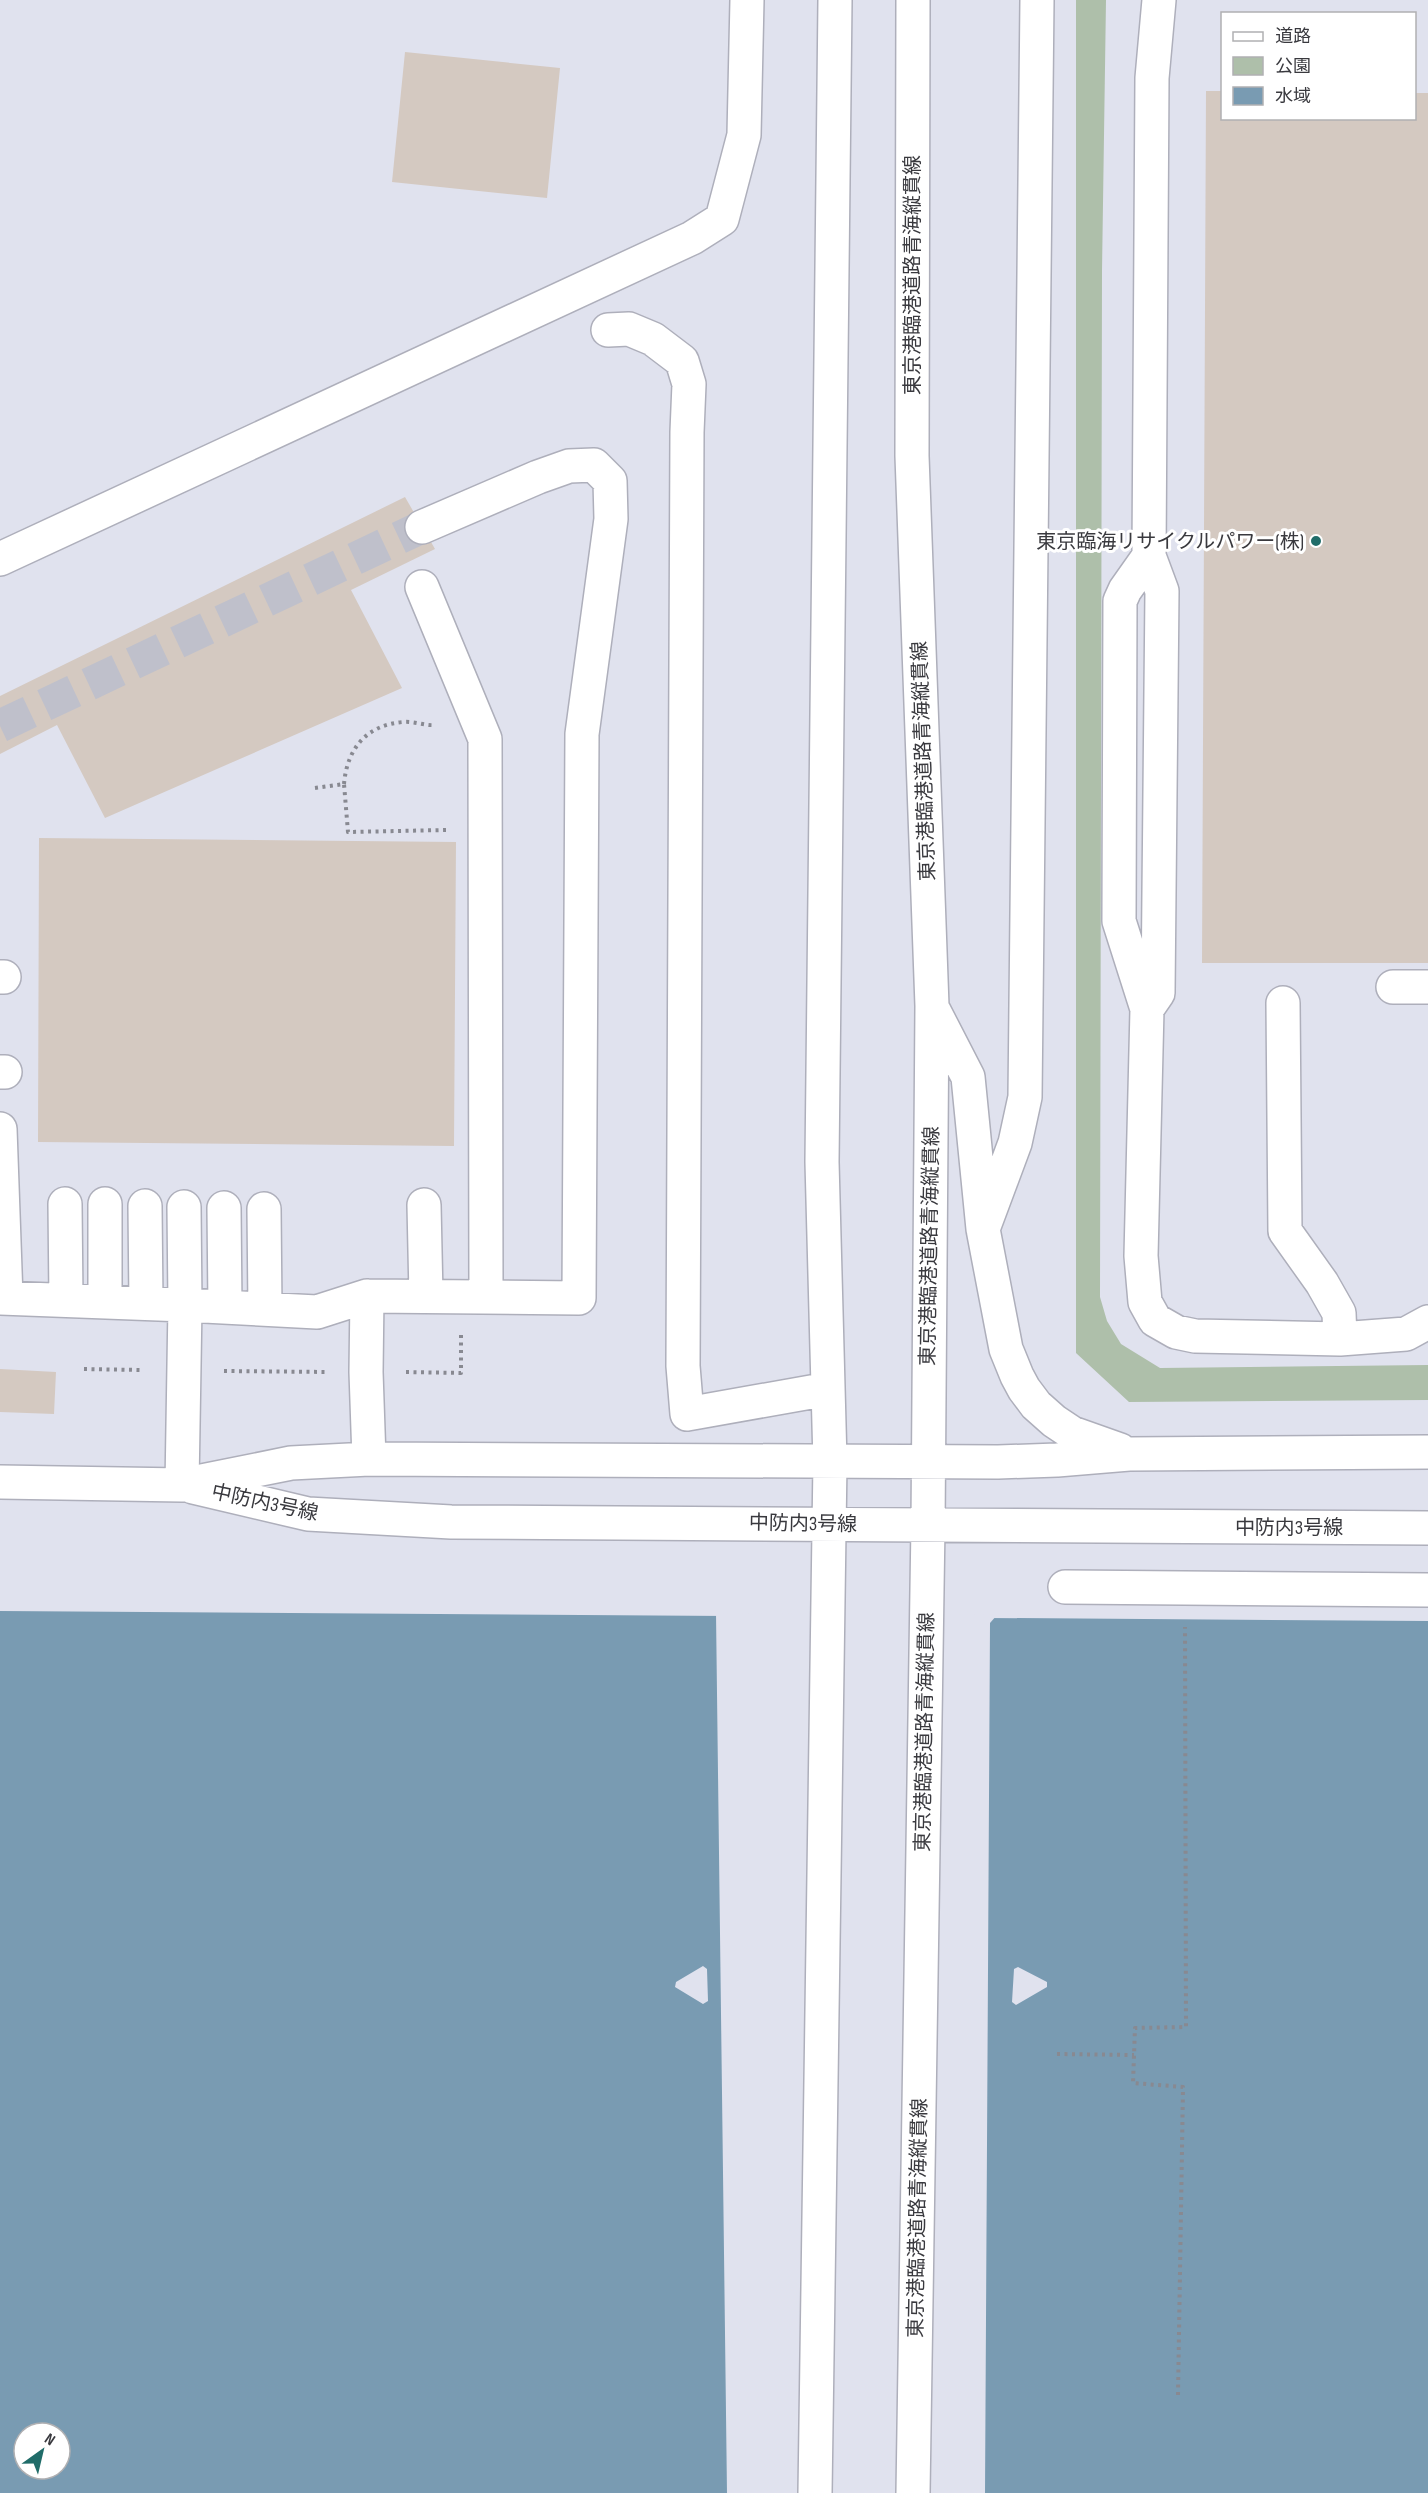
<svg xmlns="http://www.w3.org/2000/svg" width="1428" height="2493" font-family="'Sofia Sans Condensed','Noto Sans JP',sans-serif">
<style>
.green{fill:#aebfaa}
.water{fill:#799bb2;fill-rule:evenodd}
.pier{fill:#e0e2ee}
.building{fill:#d4c9c1}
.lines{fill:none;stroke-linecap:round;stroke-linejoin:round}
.minor-tunnel{stroke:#bfc0cb;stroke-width:33;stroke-dasharray:33 16;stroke-linecap:butt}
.minor-casing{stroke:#aeafbb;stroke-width:36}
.path{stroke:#888991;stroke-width:4;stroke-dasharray:3 4.5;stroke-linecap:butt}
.minor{stroke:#fff;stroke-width:33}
.poi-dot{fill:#206c69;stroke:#fff;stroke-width:2}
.labels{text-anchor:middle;stroke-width:6;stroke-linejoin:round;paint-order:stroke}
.street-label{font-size:20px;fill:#39393e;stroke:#fff}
.poi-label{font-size:20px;fill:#39393e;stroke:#fff;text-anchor:end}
</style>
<rect width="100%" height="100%" fill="#e0e2ee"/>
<path class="green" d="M1076,0h30l-4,271 -2,1026 7,24 14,23 39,24 268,-3v35l-299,2 -53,-49z"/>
<path class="water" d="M0,1611l1428,10v872h-1428zM703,1966l4,3 1,32 -5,3 -28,-17 1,-5zM1018,1967l29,15v5l-31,18 -4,-3 2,-33zM24,2433h36v36h-36z"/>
<path class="pier" d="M716,1613l281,2 -7,8 -5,870h-258z"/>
<path class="building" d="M405,52l155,16 -13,130 -155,-16z
M1206,91h16v27h192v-25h14v870h-226z
M405,497l30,52 -84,41 51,98 -297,130 -48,-93 -57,29v-58z
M39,838l417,4 -2,304 -416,-4z
M0,1369l56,3 -2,42 -54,-2z"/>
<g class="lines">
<path class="minor-tunnel" d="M0,726l422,-199"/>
<g class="minor-casing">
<path id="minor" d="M608,330l21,-1 24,10 29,22 7,23 -2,48 -4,934 4,48 141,-25
M1149,556l-24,34 -5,11 -1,320 28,88 -6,247 4,46 10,18 21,12 19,4 145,3 66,-5 22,-12
M0,559l692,-321 30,-19 22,-84 3,-135
M422,587l63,152 1,558
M0,977h4
M1393,987h35
M1283,1003l2,228 37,52 17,30 1,26
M1147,1009l11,-16 4,-402 -13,-35 3,-478 7,-78
M934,1011l34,66 15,152 23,120 11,27 7,13 12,16 18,16 18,12 48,17
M0,1072h5
M0,1129l6,169
M65,1204l1,96
M424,1205l2,91
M145,1206l1,97
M224,1208l1,99
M264,1209l1,100
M983,1229l32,-86 10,-46 12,-1097
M0,1298l185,7 -1,-98
M105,1301v-97
M369,1459l-3,-87 1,-76 212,2 3,-564 29,-215 -1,-38 -16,-16 -25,1 -31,11 -116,50
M0,1482l182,3 109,-22 78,-4 629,3 59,-2 72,-6 299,-2
M182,1485l3,-180 132,7 50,-16
M193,1487l115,27 143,8 977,6
M1065,1587l363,3
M815,2493l15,-1031 -8,-300 13,-1162
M913,2493l15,-968 4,-519 -20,-550 1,-456"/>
</g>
<path class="path" d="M344,784c3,-35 22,-59 59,-62 11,-1 22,4 32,3
M315,788l29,-4 4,48 98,-2
M84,1369l59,1
M224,1371l104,1
M406,1372l55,1v-38
M1057,2054l77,1
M1178,2395l5,-308 -50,-4 2,-55 51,-1 -1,-400"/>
<use href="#minor" class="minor"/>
</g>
<circle class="poi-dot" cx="1316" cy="541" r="6"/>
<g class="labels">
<g class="street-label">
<text transform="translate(912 275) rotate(-90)" y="7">東京港臨港道路青海縦貫線</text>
<text transform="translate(923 761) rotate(-92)" y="7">東京港臨港道路青海縦貫線</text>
<text transform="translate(929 1246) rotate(-89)" y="7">東京港臨港道路青海縦貫線</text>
<text transform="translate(265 1502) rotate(12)" y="7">中防内3号線</text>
<text transform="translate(803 1523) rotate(1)" y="7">中防内3号線</text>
<text x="1289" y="1534">中防内3号線</text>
<text transform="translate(924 1732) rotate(-89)" y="7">東京港臨港道路青海縦貫線</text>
<text transform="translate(917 2218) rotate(-89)" y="7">東京港臨港道路青海縦貫線</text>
</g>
<g class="poi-label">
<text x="1304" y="548">東京臨海リサイクルパワー(株)</text>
</g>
</g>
<rect x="1221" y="12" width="195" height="108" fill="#ffffff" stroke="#b0b0b2" stroke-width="1.5"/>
<rect x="1233" y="32" width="30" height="9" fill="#ffffff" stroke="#b0b0b2" stroke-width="1.5"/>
<text x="1275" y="42" font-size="18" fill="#39393e">道路</text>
<rect x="1233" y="57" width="30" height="18" fill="#aebfaa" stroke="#b0b0b2" stroke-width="1.5"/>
<text x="1275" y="72" font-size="18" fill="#39393e">公園</text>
<rect x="1233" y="87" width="30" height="18" fill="#799bb2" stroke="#b0b0b2" stroke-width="1.5"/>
<text x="1275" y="102" font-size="18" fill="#39393e">水域</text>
<g transform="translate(42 2451) rotate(34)"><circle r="28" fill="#ffffff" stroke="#b0b0b2" stroke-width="1.5"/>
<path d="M0-4.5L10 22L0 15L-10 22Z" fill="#206c69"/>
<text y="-9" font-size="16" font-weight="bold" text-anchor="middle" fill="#39393e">N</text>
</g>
</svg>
